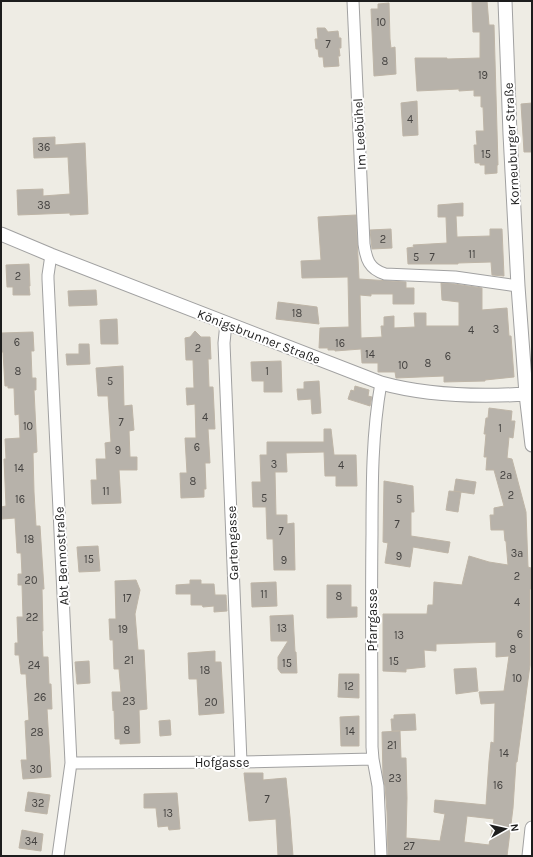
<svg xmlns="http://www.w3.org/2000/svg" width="533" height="857" font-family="Karla,sans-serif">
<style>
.building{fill:#b7b2aa;stroke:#beb5a7;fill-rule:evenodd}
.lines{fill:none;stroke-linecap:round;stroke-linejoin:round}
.minor-casing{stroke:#a1a1a1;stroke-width:13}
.tertiary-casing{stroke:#a1a1a1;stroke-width:15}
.minor{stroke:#fff;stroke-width:11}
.tertiary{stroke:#fff;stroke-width:13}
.labels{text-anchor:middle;stroke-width:4;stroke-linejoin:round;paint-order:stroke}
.number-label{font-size:11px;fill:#444240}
.street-label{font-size:13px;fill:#1d1d1d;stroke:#fff}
</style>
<rect width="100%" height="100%" fill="#eeece4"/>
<path class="building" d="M472,1h15l2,24h5l4,140h-1v8l-12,1v-9h-5v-2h-5l-1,-18h3l-1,-14h8l-1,-24h-2v-11h-7v-6l-15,1v-2l-42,2 -2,-33h32v1l33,-1v-26h-7z
M389,3l1,36 1,9 4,-1 1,27 -22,2 -3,-67h7v-5z
M317,28h8l3,4 10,-1 1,7h2v10h-2l1,8h-2l1,10 -15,1 -1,-10h-4l-1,-8h-2l-1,-10h3z
M417,101l1,34 -15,1 -2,-33z
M532,103v49h-8l-3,-48z
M55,137v8l30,-2 3,71 -18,1v-2l-52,2 -1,-25 26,-1v7l27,-2 -2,-37 -34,1 -1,-20z
M463,203v13h-7l1,21 33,-1v-7h12l2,47 -12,-1 -1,-13 -33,1v1h-50l-1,-16 7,-1 -1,-2 34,-2 -1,-26h-8v-12z
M356,215l3,64 47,3v6h8v16h-21v-10h-22v2l-11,-1 1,43 21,-1 -1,-11h3v-9l10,-1v12l21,-1 -1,-14h12v13h33v-24l-17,-2 -1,-17 13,1 28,4v22l25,-2 2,28h2l3,41 -29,3v1l-41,1v-6l-48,2 -1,-6h-17v-9h-16l-1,-14 -26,2v-1h-7v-2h-9l1,-20 29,-1 -1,-50 -46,1 -1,-17 20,-1 -3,-43z
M391,229l1,19 -20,1 -2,-19z
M29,264l1,22h-1l1,9h-17v-8h-6l-1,-22z
M96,290l1,15 -28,1 -1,-15z
M278,302l39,5 2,17 -43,-5z
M117,319l1,25h-17l-1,-24z
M195,331l6,6h9l1,22h-3l1,28h4l2,42h-7l2,34h-5l1,26h-2v8l-23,1 -1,-25h7l-2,-35h11l-1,-34 -8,1 -1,-17h8l-1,-28h-7l-1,-22 5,-1z
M33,332l1,19h-3l1,27h4v12h-2l3,62 -4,1 1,39 2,34h4l4,63h-2l1,42h-1l1,26h5l1,27h2l1,25h-5l4,68 -28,2 -2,-19h6l-2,-39 4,-1 -3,-46h-5l-2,-19h-4v-12h3l-1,-26h6l-1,-32h-4v-11h4l-1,-21h-4l-2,-35 -13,1 -1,-12 5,-1 -2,-47h2l-1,-20 15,-1 -1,-24 -4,1 -1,-27h-6v-2h-3l-2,-34h-2v-19z
M79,344h10l1,20 -23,1 -1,-11h13z
M281,361l1,31h-18v-11h-12l-1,-19z
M123,366l1,40 8,-1 2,25 -5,1 1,26h7v13h-18l2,33 -29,1 -1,-24h6l-1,-21h10l-1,-16 6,-1 -3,-46h-10l-2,-28z
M319,381l2,32 -9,1 -1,-15 -13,1 -1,-11h7v-7z
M355,386l14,4 -1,6 4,1 -2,9 -22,-7 3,-9 3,1z
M489,408l23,3 -1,10h4l-2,17 -4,-1 -2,21 5,1 14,53 2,55 3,1v21h-1v76l-13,97h-1l-3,46 -6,48h-119l-1,-44 -2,-26 -2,-9 -1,-45 18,-1 1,27h5l1,40 -1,40 34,3 5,-27 -11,-2 1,-12 51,5 3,-44 2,-19 3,1 1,-40 -14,1 -2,-12 25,-1 5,-35 -13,1v-15l-60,2v7l-12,-1 1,17 -19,2v3l-23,-1v-57h44l1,-9h5l1,-23 28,3 7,-29 20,6 19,3 -2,-24h-1l-1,-11h-13l-1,-15h4v-7l10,-2 -10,-36h-8l1,-13h-3l2,-23h-2l2,-16h2zM467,816l27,3 -5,26 -25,-3z
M324,429h7l3,26h22l1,31h-21v-10h-11l-1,-24 -38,1 1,19h-12l1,43h11v9l7,-1 1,47h-21l-1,-31h-6l-1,-32h-13l-1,-25h9l-1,-27h7v-13h57z
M456,479l20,3 -2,12 -20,-3z
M384,481l29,5 1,26h-3v24l39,6 -2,11 -35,-6 -3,20 -25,-4 3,-20 -5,-1z
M449,491l12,1 -3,20 -12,-2z
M98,546l2,25 -21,1 -2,-25z
M136,580l4,10 -5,24 3,36h6l3,59 -8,1 1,33 -20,1v-5h-5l-1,-29 -1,1 -1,-19h9l-2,-23h-5l-1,-29h-3l-1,-21h7l-1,-38z
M190,580h11v4h13l1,11h11l1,16 -13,1v-6l-11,1 -1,-2h-11v-11h-15v-9l14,-1z
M276,582l1,24 -25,1 -1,-24z
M327,585h24v22h6v10l-30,1z
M293,615l2,37h1l1,21h-16l-3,-4v-12l10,-16h-17l-1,-25z
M215,651v11h6l3,51 -25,2 -2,-36h-8l-1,-26z
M89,661l1,22 -13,1 -2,-22z
M476,668l2,23 -22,3 -2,-25z
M339,674h20v24l-21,-1z
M415,714l1,16 -24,1 -1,-12h3v-4z
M359,716v30h-18l-1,-29z
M170,720l1,15 -11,1 -1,-15z
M244,773h19v7l23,-2 4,39 3,39h-15l-2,-37 -27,2z
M28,792l22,3 -3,19 -22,-3z
M177,793l3,36 -11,1 -1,-4 -10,1 -2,-19h-12v-14z
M22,830l21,4 -2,17 -22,-3z"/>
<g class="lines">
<g class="minor-casing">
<path id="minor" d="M353,1l11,243c2,15 5,25 21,30l70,3 63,9
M51,255l-3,20v4l23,484 -13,93
M226,323l-2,20 17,419
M71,763l170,-1 132,-3
M381,856l-3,-70 -5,-27 -1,-12c0,-71 -1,-142 0,-213 0,-50 0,-101 9,-151"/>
</g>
<g class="tertiary-casing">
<path id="tertiary" d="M505,1l5,133 8,152 8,108 6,51
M1,234l50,21 330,128c47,13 97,14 145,11
M529,856l3,-28"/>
</g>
<use href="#minor" class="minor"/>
<use href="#tertiary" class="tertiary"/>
</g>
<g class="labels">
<g class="number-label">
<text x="381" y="26">10</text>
<text x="328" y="48">7</text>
<text x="385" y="65">8</text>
<text x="483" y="79">19</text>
<text x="410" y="123">4</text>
<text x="44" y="151">36</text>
<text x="486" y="158">15</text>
<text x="44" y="209">38</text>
<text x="383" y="243">2</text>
<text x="472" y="258">11</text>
<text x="416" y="261">5</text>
<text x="432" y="261">7</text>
<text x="18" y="280">2</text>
<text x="297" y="317">18</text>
<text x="496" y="333">3</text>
<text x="471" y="334">4</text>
<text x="17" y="346">6</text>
<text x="340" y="347">16</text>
<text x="198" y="352">2</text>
<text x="370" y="358">14</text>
<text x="448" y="360">6</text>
<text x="428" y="367">8</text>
<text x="403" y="369">10</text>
<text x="18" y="375">8</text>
<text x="267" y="375">1</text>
<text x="110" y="385">5</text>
<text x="205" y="421">4</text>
<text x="121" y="426">7</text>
<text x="28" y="430">10</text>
<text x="500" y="432">1</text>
<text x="197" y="451">6</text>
<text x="118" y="454">9</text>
<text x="274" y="468">3</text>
<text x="341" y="469">4</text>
<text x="19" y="472">14</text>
<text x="506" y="479">2a</text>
<text x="193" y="485">8</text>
<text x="106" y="495">11</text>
<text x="511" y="499">2</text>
<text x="264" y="502">5</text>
<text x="20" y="503">16</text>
<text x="399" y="503">5</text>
<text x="397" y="528">7</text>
<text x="281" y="535">7</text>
<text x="29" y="543">18</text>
<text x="517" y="557">3a</text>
<text x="399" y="560">9</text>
<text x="89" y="563">15</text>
<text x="284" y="564">9</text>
<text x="517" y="580">2</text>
<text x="31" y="584">20</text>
<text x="264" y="598">11</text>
<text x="339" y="600">8</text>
<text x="127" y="602">17</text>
<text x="517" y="606">4</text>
<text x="32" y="621">22</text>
<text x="282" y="632">13</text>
<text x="123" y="633">19</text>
<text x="520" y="638">6</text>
<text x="399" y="639">13</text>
<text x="513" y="653">8</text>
<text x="129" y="664">21</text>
<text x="394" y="665">15</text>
<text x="287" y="667">15</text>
<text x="34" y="669">24</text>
<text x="205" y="674">18</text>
<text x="517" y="682">10</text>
<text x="349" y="690">12</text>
<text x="40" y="701">26</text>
<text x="129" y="705">23</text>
<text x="211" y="706">20</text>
<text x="127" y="734">8</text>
<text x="350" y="735">14</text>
<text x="37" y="736">28</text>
<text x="392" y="749">21</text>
<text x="504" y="757">14</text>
<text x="36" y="773">30</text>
<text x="395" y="782">23</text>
<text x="498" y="789">16</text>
<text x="267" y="803">7</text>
<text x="38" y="807">32</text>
<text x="168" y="817">13</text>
<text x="31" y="845">34</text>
<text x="409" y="850">27</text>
</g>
<g class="street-label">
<text transform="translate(359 134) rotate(-93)" y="5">Im Leebühel</text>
<text transform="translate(511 144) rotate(-93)" y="5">Korneuburger Straße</text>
<text transform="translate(259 336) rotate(21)" y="5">Königsbrunner Straße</text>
<text transform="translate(232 543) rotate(-92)" y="5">Gartengasse</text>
<text transform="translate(61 556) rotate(-93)" y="5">Abt Bennostraße</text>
<text transform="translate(372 620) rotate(-90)" y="5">Pfarrgasse</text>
<text x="222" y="767">Hofgasse</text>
</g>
</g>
<rect width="533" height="857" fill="none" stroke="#1d1d1d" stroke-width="4"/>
<g transform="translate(505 829) rotate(82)" stroke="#ffffff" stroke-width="3" paint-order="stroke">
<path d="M0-3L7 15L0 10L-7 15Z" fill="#1d1d1d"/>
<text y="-6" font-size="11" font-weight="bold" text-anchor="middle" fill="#1d1d1d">N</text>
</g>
</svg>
